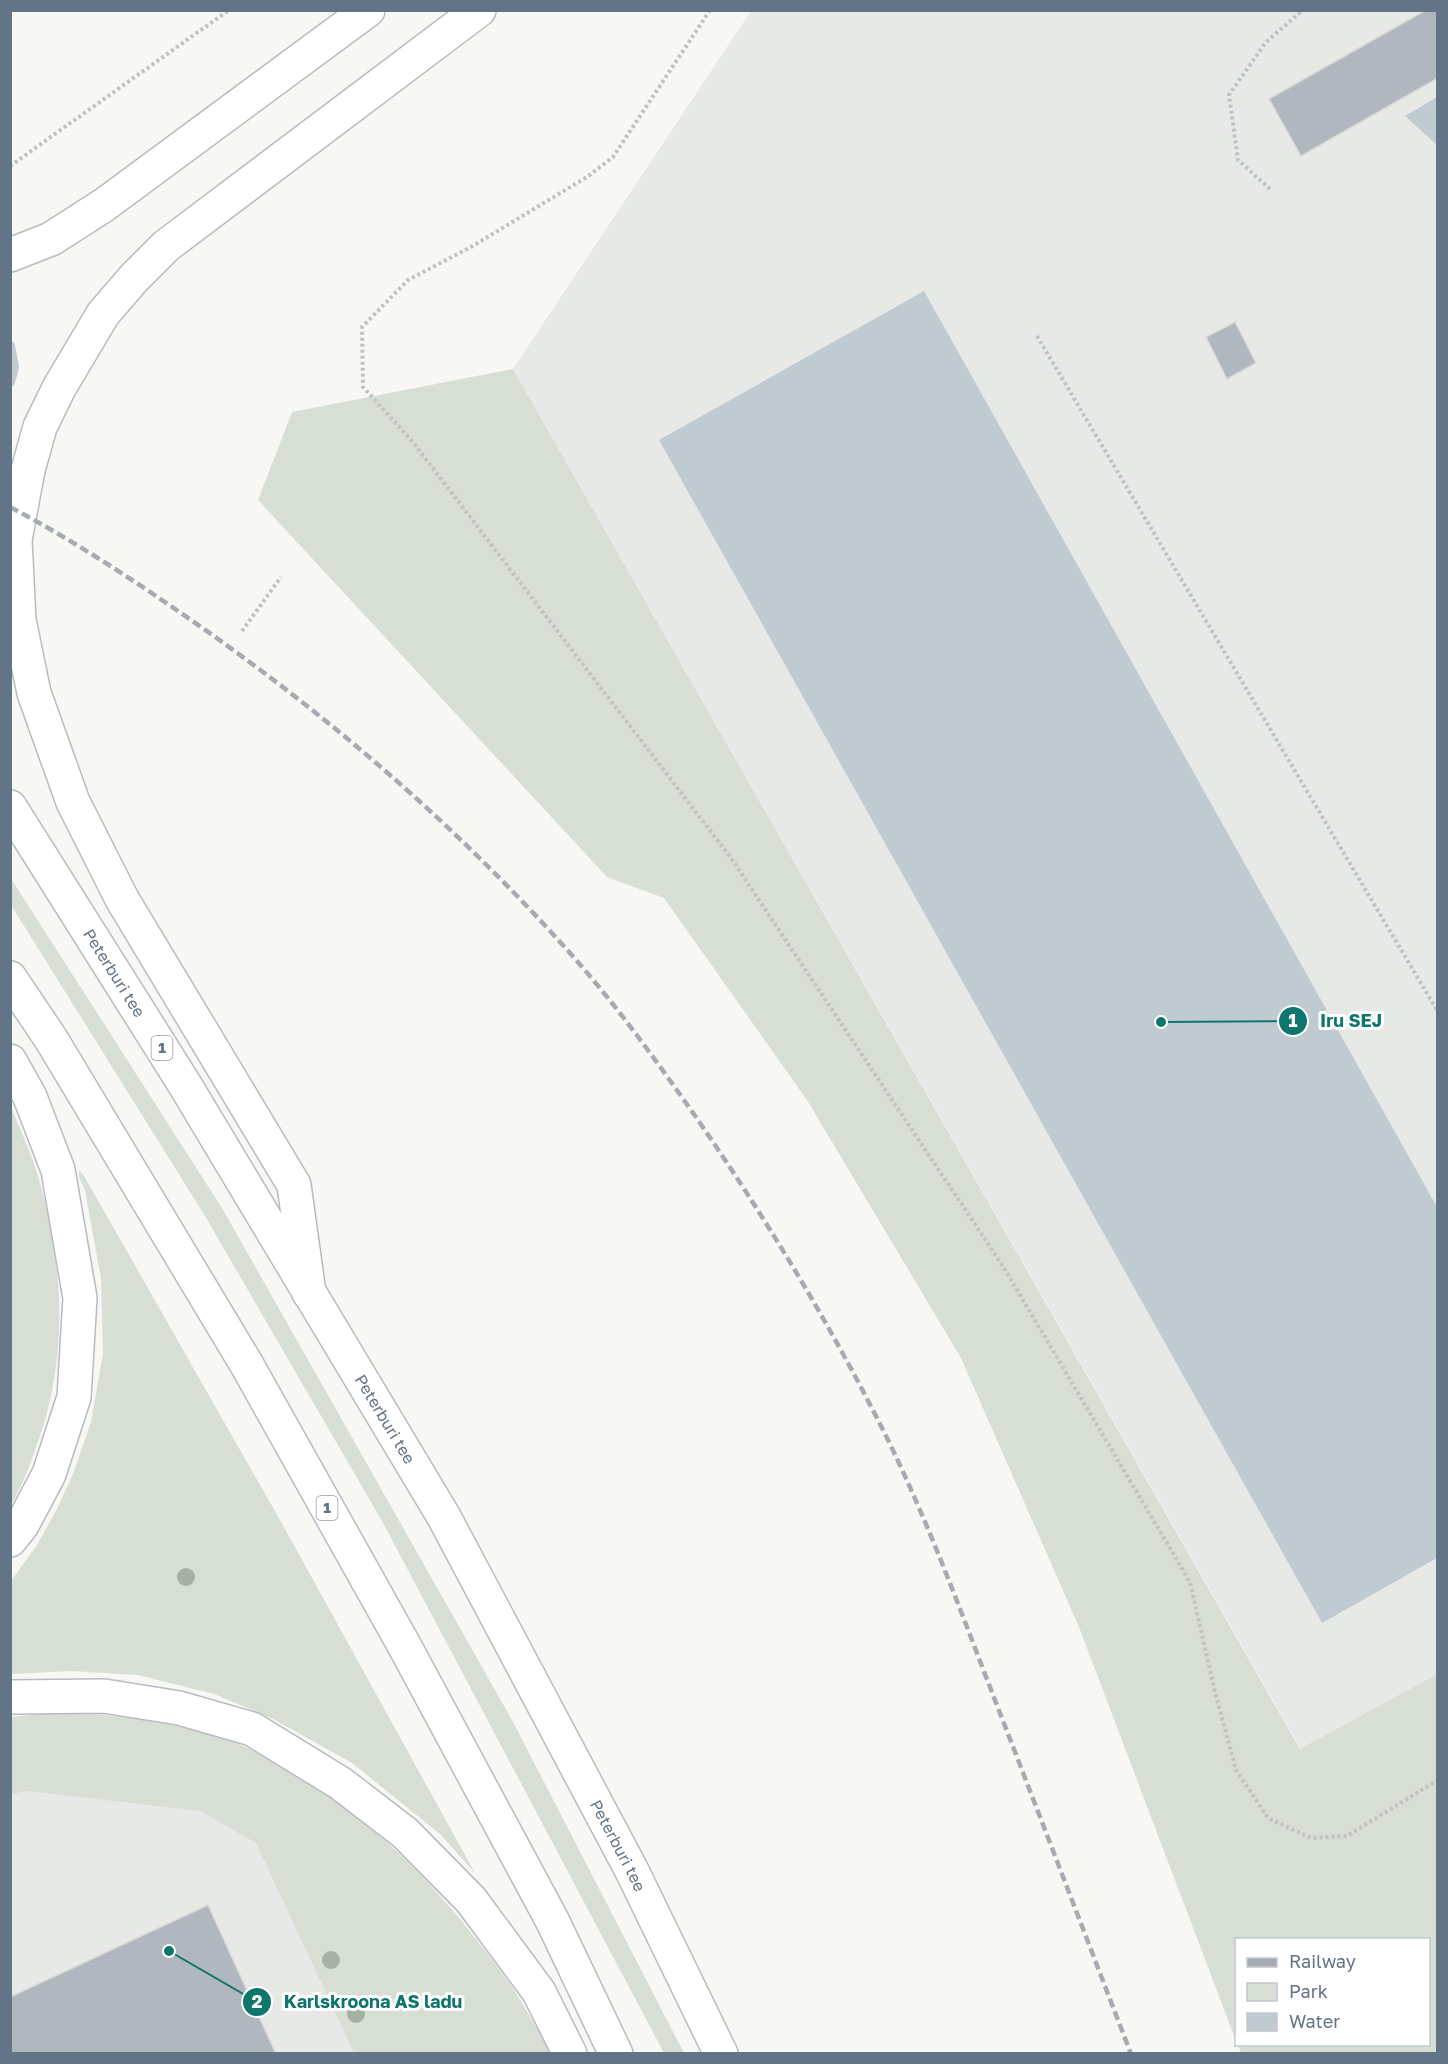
<svg xmlns="http://www.w3.org/2000/svg" width="1448" height="2064" font-family="'Golos Text',sans-serif">
<style>
.built{fill:#e7e9e7}
.green{fill:#d7dfd4}
.water{fill:#c0cbd1}
.lines{fill:none;stroke-linecap:round;stroke-linejoin:round}
.stream{stroke:#c0cbd1;stroke-width:10}
.building{fill:#b0b7be;stroke:#d8d8d6;stroke-width:1.5}
.trunk-casing{stroke:#b8bbbf;stroke-width:36}
.path{stroke:#bfc1c4;stroke-width:4;stroke-dasharray:3 3;stroke-linecap:butt}
.trunk{stroke:#fff;stroke-width:33}
.rail{stroke:#a6abb2;stroke-width:4.5;stroke-dasharray:9 4.5;stroke-linecap:butt}
.tree{fill:#a5b1a2}
.labels{text-anchor:middle;stroke-width:6;stroke-linejoin:round;paint-order:stroke}
.shield{fill:#fff;stroke:#929eab;stroke-width:1.5}
.shield-label{font-size:15px;font-weight:bold;fill:#637487}
.street-label{font-size:16px;fill:#637487;stroke:#fff}
.leader{fill:none;stroke:#0f766e;stroke-width:2}
.callout-dot{fill:#0f766e;stroke:#fff;stroke-width:2}
.mark-label{font-size:18px;text-anchor:middle;font-weight:bold;fill:#fff}
.callout-label{font-size:18px;text-anchor:middle;font-weight:bold;fill:#0f766e;stroke:#fff;stroke-width:6;stroke-linejoin:round;paint-order:stroke}
</style>
<rect width="100%" height="100%" fill="#f7f7f3"/>
<path class="built" d="M751,11h686v1663l-136,75 -788,-1380z
M10,1776l197,17 269,261h-465z"/>
<path class="green" d="M513,369l787,1380 137,-75v379h-196l-3,-8 190,-1v-104h-192v101l-157,-414 -118,-269 -154,-258 -143,-202 -57,-21 -349,-377 34,-88z
M10,877l212,331 290,512 172,333h-20l-282,-532 -177,-305 -194,-311z
M10,1105c9,22 20,45 27,68 27,88 32,182 1,269 -8,22 -15,43 -27,63z
M79,1170l5,6 196,344 195,353 -35,-39 -88,-71 -79,-44 -59,-25 -76,-19 -68,-4 -59,3v-93l26,-36 19,-34 17,-37 18,-52 12,-69 -2,-74 -16,-89 -6,-13z
M67,1711c37,4 72,7 108,15 11,2 22,3 32,6 128,43 229,147 305,255 14,22 27,45 40,66h-198l-98,-210 -56,-32 -173,-20 -16,3v-77z"/>
<path class="water" d="M1437,97v48l-32,-29z
M924,291l513,916v351l-115,65 -663,-1183z"/>
<g class="lines">
<path class="stream" d="M10,346l4,21 -4,15"/>
</g>
<path class="building" d="M1426,10h12v68l-137,78 -32,-57z
M1235,322l21,41 -29,16 -21,-42z
M208,1905l68,149h-266v-57z"/>
<g class="lines">
<g class="trunk-casing">
<g id="trunk">
<path d="M10,255l41,-16 53,-34 264,-195"/>
<path id="s1" d="M10,807l175,278 259,432 188,354 89,183"/>
<path d="M10,978l41,61 196,326 157,280 148,275 64,134"/>
<path d="M10,1061l20,36 28,73 22,128 -6,99 -25,77 -27,51 -12,15"/>
<path d="M309,1293l-15,-108 -172,-286 -49,-97 -39,-109 -15,-73 -4,-80 13,-70 12,-43 19,-39 44,-74 31,-36 32,-32 313,-236"/>
<path d="M10,1697l94,-1 75,12 73,21 88,54 65,50 66,67 68,92 31,62"/>
</g>
</g>
<path class="path" d="M710,10l-97,147 -26,20 -116,70 -63,33 -46,47 1,60 49,54 319,417 273,410 186,314 25,110 21,78 32,48 43,20 36,-2 91,-56
M10,166l219,-156
M1270,189l-32,-29 -9,-65 37,-53 37,-32
M1037,336l401,676
M242,631l39,-54"/>
<use href="#trunk" class="trunk"/>
<path class="rail" d="M10,507c59,31 114,67 168,104 146,100 282,217 399,350 41,47 78,98 114,149 73,105 140,215 197,330 40,82 72,169 105,255 46,119 92,239 138,359"/>
</g>
<g class="tree">
<circle cx="186" cy="1577" r="9"/>
<circle cx="331" cy="1960" r="9"/>
<circle cx="356" cy="2014" r="9"/>
</g>
<g class="labels">
<g class="shield">
<rect x="151.5" y="1036" width="21" height="24" rx="4.5"/>
<rect x="316.5" y="1496" width="21" height="24" rx="4.5"/>
</g>
<g class="shield-label">
<text x="162" y="1053">1</text>
<text x="327" y="1513">1</text>
</g>
<g class="street-label">
<text dy="6" stroke="none"><textPath href="#s1" startOffset="196">Peterburi tee</textPath></text>
<text dy="6" stroke="none"><textPath href="#s1" startOffset="718">Peterburi tee</textPath></text>
<text dy="6" stroke="none"><textPath href="#s1" startOffset="1204">Peterburi tee</textPath></text>
</g>
</g>
<path class="leader" d="M1161 1022L1293 1021M169 1951L257 2002"/>
<g class="callout-dot">
<circle cx="1161" cy="1022" r="6"/>
<circle cx="169" cy="1951" r="6"/>
<circle cx="1293" cy="1021" r="15"/>
<circle cx="257" cy="2002" r="15"/>
</g>
<g class="mark-label">
<text x="1293" y="1027">1</text>
<text x="257" y="2008">2</text>
</g>
<g class="callout-label">
<text x="1351" y="1027">Iru SEJ</text>
<text x="373" y="2008">Karlskroona AS ladu</text>
</g>
<rect width="1448" height="2064" fill="none" stroke="#637487" stroke-width="24"/>
<rect x="1235" y="1938" width="195" height="108" fill="#ffffff" stroke="#c1c7cf" stroke-width="1.5"/>
<rect x="1247" y="1958" width="30" height="9" fill="#a6abb2" stroke="#c1c7cf" stroke-width="1.5"/>
<text x="1289" y="1968" font-size="18" fill="#637487">Railway</text>
<rect x="1247" y="1983" width="30" height="18" fill="#d7dfd4" stroke="#c1c7cf" stroke-width="1.5"/>
<text x="1289" y="1998" font-size="18" fill="#637487">Park</text>
<rect x="1247" y="2013" width="30" height="18" fill="#c0cbd1" stroke="#c1c7cf" stroke-width="1.5"/>
<text x="1289" y="2028" font-size="18" fill="#637487">Water</text>
</svg>
